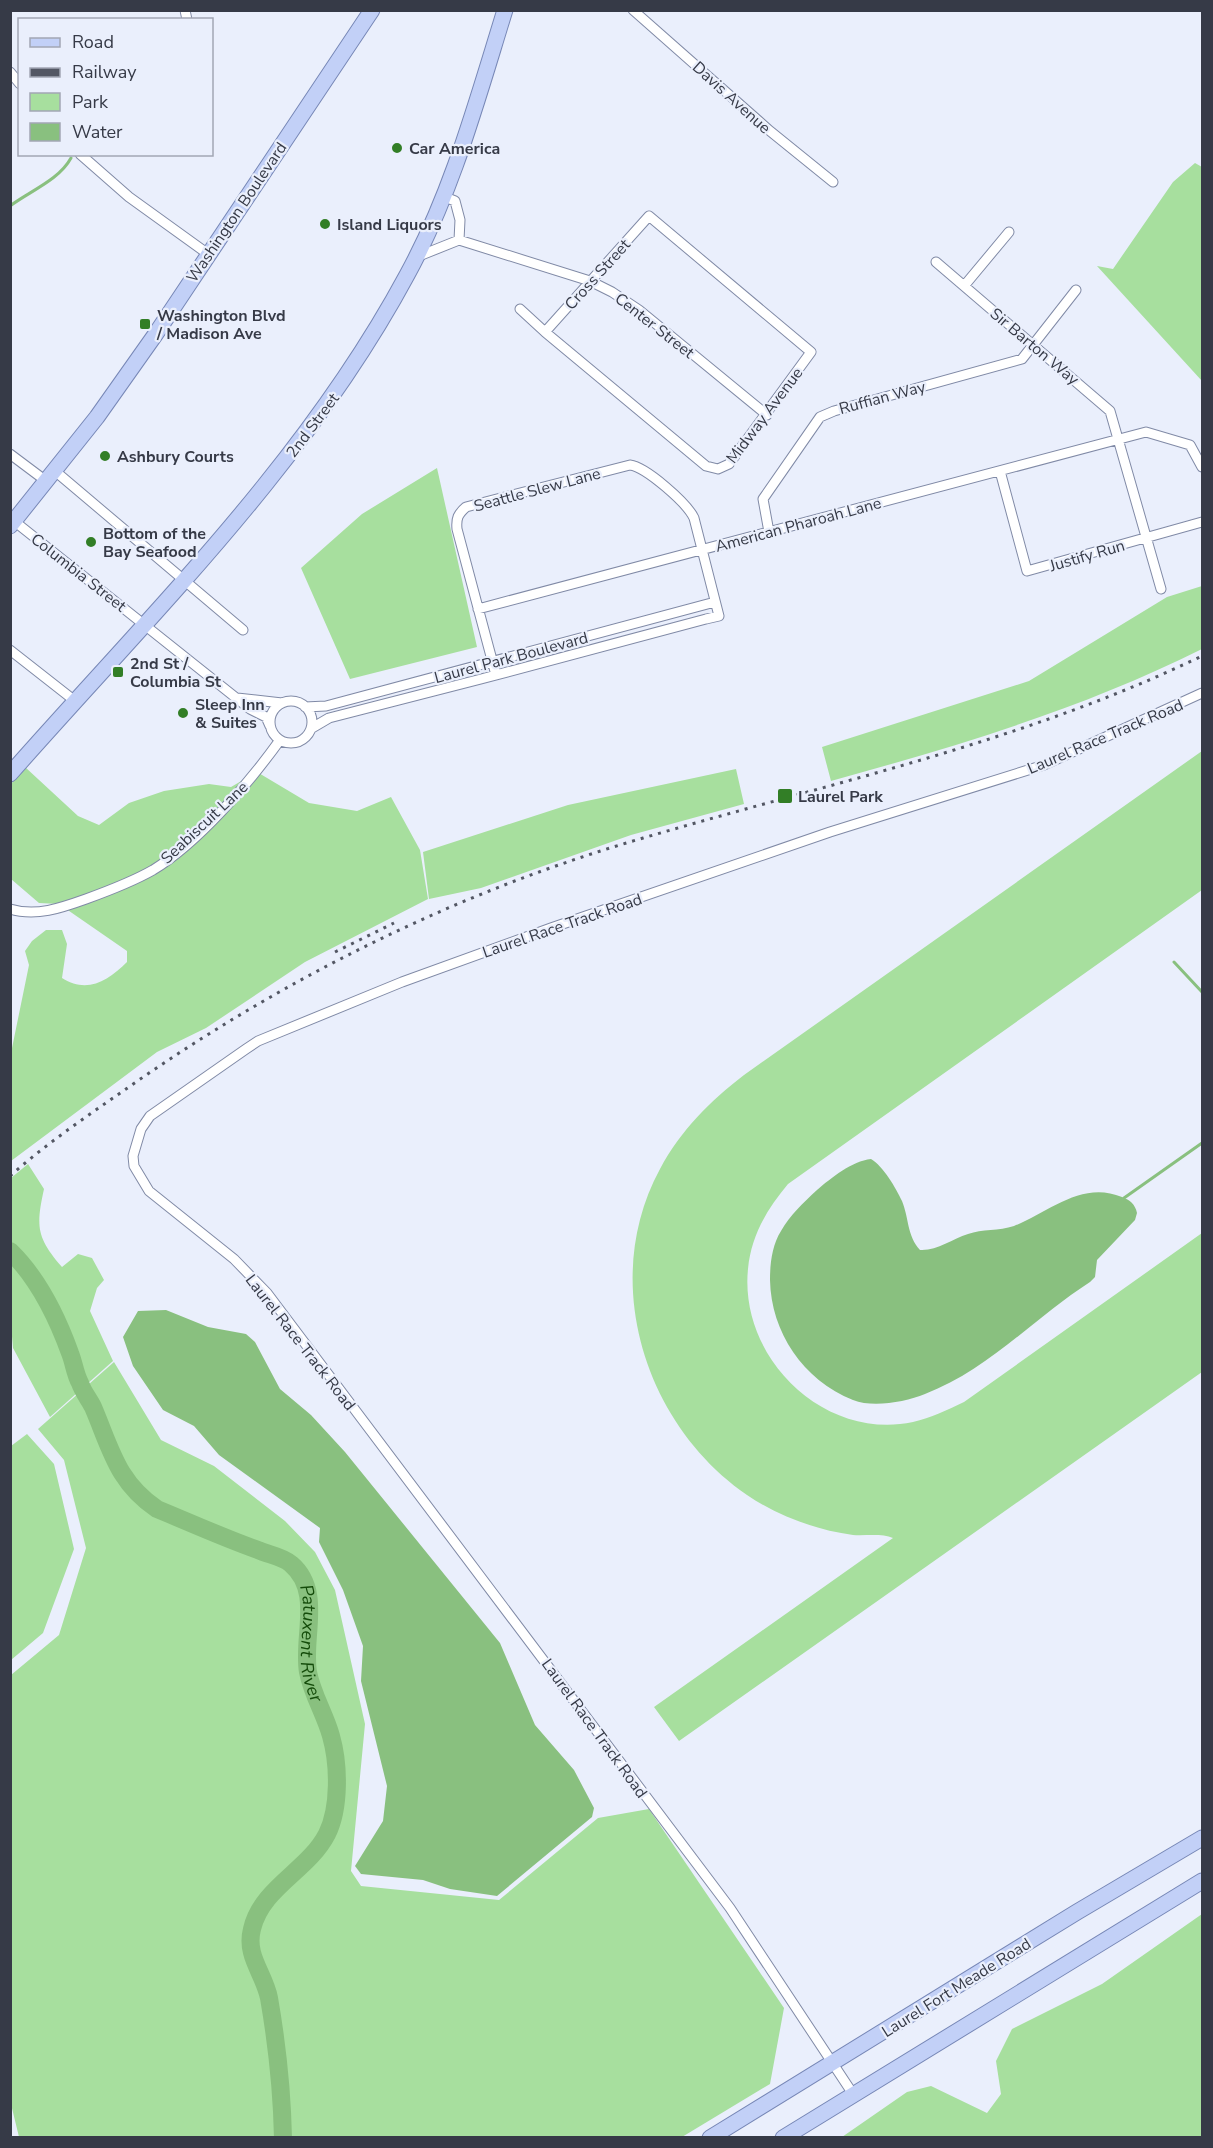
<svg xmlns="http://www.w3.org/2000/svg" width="1213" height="2148" font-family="'Nunito Sans',sans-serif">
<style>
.green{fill:#a7df9e}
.water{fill:#89c07f}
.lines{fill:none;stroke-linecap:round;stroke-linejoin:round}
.stream{stroke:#89c07f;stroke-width:3}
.river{stroke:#89c07f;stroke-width:18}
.street-casing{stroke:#808aa6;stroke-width:11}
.primary-casing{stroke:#7787b6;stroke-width:17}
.street{stroke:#fff;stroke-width:9}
.primary{stroke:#c2d0f7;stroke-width:15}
.rail{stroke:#535764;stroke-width:3;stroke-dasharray:3 6;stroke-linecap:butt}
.poi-dot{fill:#327e26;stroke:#eaeffc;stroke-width:2}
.labels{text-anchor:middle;stroke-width:4.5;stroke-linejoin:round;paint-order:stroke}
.street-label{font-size:16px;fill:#363a47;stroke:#eaeffc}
.poi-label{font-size:16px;font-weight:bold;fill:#363a47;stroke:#eaeffc;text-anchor:start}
.water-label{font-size:18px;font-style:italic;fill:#144b0a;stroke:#eaeffc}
</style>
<rect width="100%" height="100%" fill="#eaeffc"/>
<path class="green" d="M1195,163l7,4v214l-105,-115 16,3 60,-87z
M437,468l40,179 -127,32 -49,-111 61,-54z
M1202,586v63c-118,59 -244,97 -371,132l-9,-34 207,-66 138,-84z
M1202,751v139l-414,294c-21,25 -37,52 -40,85 -9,89 76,172 165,153 18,-4 34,-12 51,-20l238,-169v139l-523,369 -25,-34 239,-169c-11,-5 -28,-2 -40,-3 -37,-5 -75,-19 -106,-40 -102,-70 -148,-214 -87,-326 21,-39 50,-68 84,-94z
M25,767l53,49 21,9 30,-22 35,-12 45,-7 22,3 26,-15 52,31 48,8 34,-14 29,53 8,49 -123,63 -99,66 -49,24 -146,109v-108l18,-88 -4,-14 7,-10 14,-11h16l5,14 -5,34c25,16 46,3 65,-16v-11l-68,-47 -20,-1 -28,-24v-95z
M736,769l8,35 -113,31 -150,53 -52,11 -6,-47 145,-47z
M28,1164l16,25c-8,37 -8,48 18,78l16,-13 14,4 12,22 -7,8 -7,23 23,50 -63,56 -37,-69 -2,-23v-147z
M114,1362l47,78 53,26 71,55 30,31 20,38 30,134 -14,147 10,15 138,14 99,-82 51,-9 135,199 -14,76 -88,53h-663l-9,-37 1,-425 48,-40 27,-87 -22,-88 -26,-31z
M27,1434l27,30 20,85 -31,84 -32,27v-214z
M1202,1914v223h-360l65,-45 24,-6 56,27 14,-19 -5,-33 16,-32 90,-45z"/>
<path class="water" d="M871,1159c12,7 25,29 31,42 7,17 5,35 18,49 17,1 32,-11 48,-16 14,-5 31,-3 46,-8 35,-14 68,-46 108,-29 8,3 13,7 15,16l-2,7 -38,40 -2,17 -5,5c-56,36 -102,88 -165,112 -20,8 -52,14 -72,6 -50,-20 -82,-68 -83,-120 0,-16 2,-35 11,-49 9,-16 22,-28 36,-41 14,-12 35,-29 54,-31z
M166,1310l42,17 38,7 9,8 25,47 31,26 34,37 155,191 35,82 39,45 20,38 -2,9 -95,79 -47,-7 -27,-9 -62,-6 -6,-8 28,-45 4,-35 -26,-105 2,-35 -20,-56 -24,-48 1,-14 -101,-73 -25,-29 -31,-16 -30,-44 -10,-29 15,-26z"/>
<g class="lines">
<path class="stream" d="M10,206c20,-15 49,-26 61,-48
M1174,962l28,30
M1124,1198l78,-55"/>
<path class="river" id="s1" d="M10,1251c28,27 47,66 60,102 4,10 5,21 10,30 3,9 9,16 13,24 18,42 24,75 64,102 34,14 67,29 101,41 11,5 24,6 33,14 32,27 11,73 17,108 4,22 17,42 23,64 8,28 9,72 -4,98 -19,37 -65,53 -75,95 -7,27 12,44 17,69 8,46 13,93 14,140"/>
<g class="street-casing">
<path id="street" d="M185,10l2,10
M633,10l137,121 63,51
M10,72l10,12
M80,154l49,43 79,57
M442,196l13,5 5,19 -1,20
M419,256l40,-16 131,41 22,11 27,18 128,105
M936,262l174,149 51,178
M964,286l45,-54
M520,309l25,23 161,134 12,3 11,-5 82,-112 -162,-136 -104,116
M10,454l36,27
M55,471l188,159
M1000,471l27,100 175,-49
M14,521l236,188 16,8 4,9
M769,532l-6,-33 57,-82 14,-6 188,-52 54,-69
M478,609l668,-177 44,13 12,22
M10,650l65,51
M237,698l45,5
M270 722a21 21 0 1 1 42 0a21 21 0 1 1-42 0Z
M305,707l21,-1 389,-104
M312,728l17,-10 152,-39 225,-60 13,-3 -25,-98c-7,-15 -48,-51 -64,-53l-164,42c-8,7 -10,11 -9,22l39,146
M10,909c26,8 51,-1 76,-10 22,-8 46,-17 67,-29 46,-28 96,-87 127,-130
M853,2094l-123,-186 -463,-615 -33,-34 -85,-68 -15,-25 -1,-10 8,-27 9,-13 96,-67 12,-8 144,-59 149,-54 279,-96 214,-67 158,-72"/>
</g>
<g class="primary-casing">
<path id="primary" d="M10,526l87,-109 58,-82 217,-325
M10,774c141,-160 296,-311 397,-499 45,-82 70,-175 98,-265
M710,2138l367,-226 125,-74
M783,2138l419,-257"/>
</g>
<use href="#street" class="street"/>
<use href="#primary" class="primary"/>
<path class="rail" d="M335,952l59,-29
M10,1176c36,-32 77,-60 116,-87 155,-109 325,-194 507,-248 192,-57 388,-98 569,-185"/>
</g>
<g class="poi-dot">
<circle cx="397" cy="148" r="6"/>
<circle cx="325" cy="224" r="6"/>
<rect x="139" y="318" width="12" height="12" rx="3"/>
<circle cx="105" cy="456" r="6"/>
<circle cx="91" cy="542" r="6"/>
<rect x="112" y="666" width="12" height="12" rx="3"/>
<circle cx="183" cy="713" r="6"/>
<rect x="777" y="788" width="16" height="16" rx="3"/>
</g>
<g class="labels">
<g class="street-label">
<text transform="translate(732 97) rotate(42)" y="6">Davis Avenue</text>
<text transform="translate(236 212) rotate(-56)" y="6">Washington Boulevard</text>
<text transform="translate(597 274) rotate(-48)" y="6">Cross Street</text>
<text transform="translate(655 325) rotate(38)" y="6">Center Street</text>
<text transform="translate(1035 346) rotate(40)" y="6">Sir Barton Way</text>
<text transform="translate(882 397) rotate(-15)" y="6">Ruffian Way</text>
<text transform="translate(764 415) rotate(-53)" y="6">Midway Avenue</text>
<text transform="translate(312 425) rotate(-53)" y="6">2nd Street</text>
<text transform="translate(537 489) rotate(-15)" y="6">Seattle Slew Lane</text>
<text transform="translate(798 524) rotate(-15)" y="6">American Pharoah Lane</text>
<text transform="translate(1087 555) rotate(-16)" y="6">Justify Run</text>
<text transform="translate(79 572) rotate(38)" y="6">Columbia Street</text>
<text transform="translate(511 657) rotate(-15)" y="6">Laurel Park Boulevard</text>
<text transform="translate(1105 736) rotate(-23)" y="6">Laurel Race Track Road</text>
<text transform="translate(204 822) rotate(-43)" y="6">Seabiscuit Lane</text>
<text transform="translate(562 925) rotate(-19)" y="6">Laurel Race Track Road</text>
<text transform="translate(301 1342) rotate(52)" y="6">Laurel Race Track Road</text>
<text transform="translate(595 1728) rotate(54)" y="6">Laurel Race Track Road</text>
<text transform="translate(956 1987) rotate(-32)" y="6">Laurel Fort Meade Road</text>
</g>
<g class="poi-label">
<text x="409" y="154">Car America</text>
<text x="337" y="230">Island Liquors</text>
<text x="157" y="321">Washington Blvd<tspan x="157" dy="18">/ Madison Ave</tspan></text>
<text x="117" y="462">Ashbury Courts</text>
<text x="103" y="539">Bottom of the<tspan x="103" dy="18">Bay Seafood</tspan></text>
<text x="130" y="669">2nd St /<tspan x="130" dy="18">Columbia St</tspan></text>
<text x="195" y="710">Sleep Inn<tspan x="195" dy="18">&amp; Suites</tspan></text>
<text x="798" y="802">Laurel Park</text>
</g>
<g class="water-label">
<text dy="6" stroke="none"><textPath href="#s1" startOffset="531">Patuxent River</textPath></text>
</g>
</g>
<rect width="1213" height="2148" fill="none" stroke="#363a47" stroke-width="24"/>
<rect x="18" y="18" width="195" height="138" fill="#eaeffc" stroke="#a2a7b4" stroke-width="1.5"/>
<rect x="30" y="38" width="30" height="9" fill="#c2d0f7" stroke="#a2a7b4" stroke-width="1.5"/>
<text x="72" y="48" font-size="18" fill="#363a47">Road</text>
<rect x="30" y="68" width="30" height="9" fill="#535764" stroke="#a2a7b4" stroke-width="1.5"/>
<text x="72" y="78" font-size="18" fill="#363a47">Railway</text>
<rect x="30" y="93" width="30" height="18" fill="#a7df9e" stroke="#a2a7b4" stroke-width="1.5"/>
<text x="72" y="108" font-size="18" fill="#363a47">Park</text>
<rect x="30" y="123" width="30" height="18" fill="#89c07f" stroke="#a2a7b4" stroke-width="1.5"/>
<text x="72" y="138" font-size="18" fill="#363a47">Water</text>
</svg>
